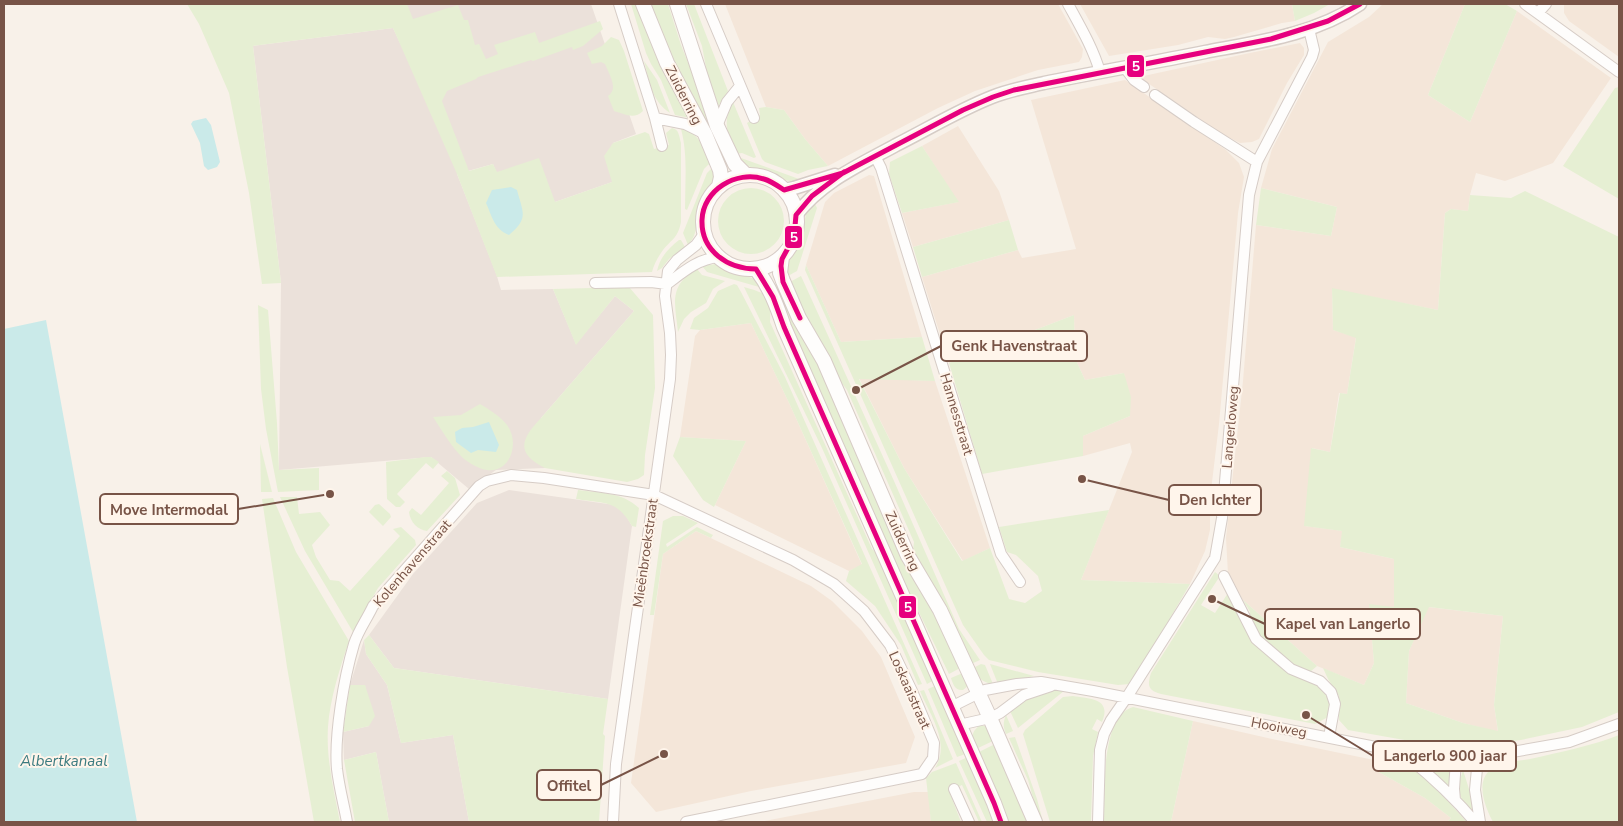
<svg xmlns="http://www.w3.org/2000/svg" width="1623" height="826" font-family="'Nunito Sans',sans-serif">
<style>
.residential{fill:#f4e6d9}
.industrial{fill:#ebe1da}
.green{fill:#e6efd3;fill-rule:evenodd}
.water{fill:#caeae9}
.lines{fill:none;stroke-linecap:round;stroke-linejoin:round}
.minor-casing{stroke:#d6ccc6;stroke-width:12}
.tertiary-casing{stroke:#d6ccc6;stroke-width:15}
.secondary-casing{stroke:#d7ccc6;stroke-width:16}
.minor{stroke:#fefdfc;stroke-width:10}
.tertiary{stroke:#fefdfc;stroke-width:12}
.secondary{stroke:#fefdfc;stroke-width:14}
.bus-1-casing{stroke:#fff5eb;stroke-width:9}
.bus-1{stroke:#e6007e;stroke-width:5}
.labels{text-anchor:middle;stroke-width:4;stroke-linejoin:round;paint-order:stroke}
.street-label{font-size:14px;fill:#785447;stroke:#fff5eb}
.water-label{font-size:15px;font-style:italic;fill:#3a7a7f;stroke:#fff5eb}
.leader{fill:none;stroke:#785447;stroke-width:2}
.callout-dot{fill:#785447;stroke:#fff5eb;stroke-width:2}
.callout{fill:#fff5eb;stroke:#785447;stroke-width:2}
.callout-label{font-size:15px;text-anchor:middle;font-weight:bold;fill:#785447}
.line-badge{stroke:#fff5eb;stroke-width:2}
.badge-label{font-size:14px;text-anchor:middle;font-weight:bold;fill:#fff}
</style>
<rect width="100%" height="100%" fill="#f8f1e9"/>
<path class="residential" d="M725,4h333l25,45 -1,8 -3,5 -41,8 -63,21 -37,17 -110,58 -23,-27 -21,-29 -18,-3z
M1080,4h212l3,17 -13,2 -48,14 -9,2 -17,-2 -30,8 -69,11z
M1383,4h82l-37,91 42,27 47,-111 94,67 -58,85 -48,18 -29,-8 -6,22 -2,16 -17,-2 -6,4 -7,97 -106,-21 1,41 23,7 -9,57 -8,-1 -9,59 -18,-4 -7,78 38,5 -3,16 54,12v49l-25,-3 5,58 -10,22 -47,-19 -74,-66 -15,-26 -2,-36 17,-157 13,-156 75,11 6,-29 -76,-19 11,-39 56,-107 41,-25z
M1564,4h55v53l-50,-36 -5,-8z
M1300,43l4,5v7l-17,28 -28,56 -7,3 -12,1 -20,-10 -81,-56 106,-23z
M1125,80l101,70 13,13 5,14 -6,36 -19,211 -9,75v31l-5,21 -15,33 -109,-4 51,-128 -2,-9 -47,13v-20l47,-20 -6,-43 -39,7 -10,-22 -1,-43 -125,48 -27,-86 96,-27 4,8 54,-9 -45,-149z
M958,126l41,65 10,29 -96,27 -11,-34 56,-11 -36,-56z
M869,175l5,1 48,161 -81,5 -35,-77 19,-63 9,-9z
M751,323l39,82 72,160 -13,6 -134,-66 31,-64 -66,-4 15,-101 5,-6z
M859,378l76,3 55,167 -27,13 -59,-93z
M696,531l115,55 21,15 30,30 19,26 34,80 -9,26 -155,28 -95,21 -25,-29 32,-229z
M1428,607l75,9 -9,89 4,27 -35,-9 -57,-20 3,-52z
M1193,721l79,18 107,22 -4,9 50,28 26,20 -4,4h-276z
M914,792h15l2,30h-171z"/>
<path class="industrial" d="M406,4h185l45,130 -23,9 -1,39 -57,20 -59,-30 -3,-8 -36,10 39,99 5,17 52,-1 23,55 39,-48 19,15 -93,107 4,50 -49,2 -27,19 -38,-32 -152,13 2,-187 -28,-237 140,-18 17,36z
M509,490l106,15 10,9 7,12 -24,173 -214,-31 -25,-33 44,-61 64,-71z
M364,640l2,14 21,31 14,58 52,-8 16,87h-80l-13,-70 -32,8 -1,-28 26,-6 -4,-41h-15z"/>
<path class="green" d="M187,4h220l6,15 45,-14 6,15h4l7,25 4,-1 7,15 12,-5 -4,-9 41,-13 4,11 61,-22 3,8 -20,17 -10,4 -1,-3 -39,14 -2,-1 -53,17 -2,2 -29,12 -5,10 27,70 24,-7 4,8 42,-14 16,44 57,-20 -8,-26 9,-13 32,-11 4,2 5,15 15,-4 -3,-12 6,-5c7,1 7,8 9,15v79c-3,16 -9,17 -18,28 -5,7 -9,14 -11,22l-155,5 -40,-103 -64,-146 -140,18 28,237 -19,1 -13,-91 -20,-100 -30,-69z
M631,4h8l51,114 -15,-3 -14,-35 -10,-16 -5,-11z
M647,4h21l13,41 45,113 -5,2 -30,-58z
M686,4h8l34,87 -11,17 -8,-24 -7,-38z
M1292,4h38l-16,9 -19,8z
M1465,4h40l12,7 -47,111 -42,-27z
M611,37l8,3 5,11 19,60c-9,9 -18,3 -29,0l-6,-15c11,-7 1,-22 -3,-32l-4,-2 -9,2 -5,-11 15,-7z
M644,61l13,19 13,33c-19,-13 -20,-30 -26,-52z
M1619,87v112l-56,-33 52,-78z
M733,102l23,55 -2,1 -12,-5 -6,1c-9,-18 -14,-34 -3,-52z
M766,107l18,3 21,29 23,27 -20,4 -10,4 -33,-12 -3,-3 -15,-36 13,-8 -1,-7z
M681,129c17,2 24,20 31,34l-4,2 -4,4 -17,41 -2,-1c0,-27 3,-54 -4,-80z
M922,146l37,56 -57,11 -13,-39 1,-12z
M737,158h4l58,21 1,2c-14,2 -18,-3 -30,-8 -14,-5 -21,-4 -33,-15z
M713,167c6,15 -10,26 -14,40 -5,15 1,25 -11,38l-5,-12 24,-60z
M718 221a33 33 0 1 1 66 0a33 33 0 1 1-66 0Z
M1261,188l76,19 -6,29 -75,-11z
M1525,191l94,46v475l-37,15 -61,13 -55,7 -39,-3 -79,-14 -9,-10v-24l-11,-17 -5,-11 41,17 10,-22 -5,-59 25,3v-48l-54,-12 2,-16 -38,-5 7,-78 19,4 10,-59 7,1 9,-56 -23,-8 -1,-42 106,22 7,-97 6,-4 17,2 2,-16 41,3zM1429,607l74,9 -9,89 4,26 -35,-8 -57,-20 3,-52z
M814,202l3,6 -20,63 -11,6 2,-17 7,-9 5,-12 7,-29z
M1009,220l9,30 -96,27 -9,-30z
M679,240h2l4,7 -16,12 -7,9 -5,3c3,-14 11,-22 22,-31z
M716,264c4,3 9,6 14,8 12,4 25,3 32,15h-3l-52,-15 -5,-6z
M806,265l35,77 81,-5 13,44 -76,-2 45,89 58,93 28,-13 19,51 16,4 17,-12 -4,-15 -22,-21 -9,-3 -8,-25 110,-17 -28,70 109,4 -52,89 -8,11 -12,1 -80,-13 -49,-12 -5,-5 -21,-30 -158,-355z
M697,269l5,6 23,6 -12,8 -7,14 -15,9 -7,7 -6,13c-3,-29 -10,-46 19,-63z
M801,276l93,205 65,148 21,31 -9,4 -55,-105 -3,-9 1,-8 -67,-152 -15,-20 -44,-87z
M734,284l3,1 4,7 44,85 137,307 -4,1 -17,-40 -26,-39 -29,-25 3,-10 13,-7 -72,-159 -39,-82 -51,7 -10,-1 4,-11 14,-10 10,-17z
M780,286l31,59 151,322 -13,7 -37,-76 -9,-15 -114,-257 -5,-19 -9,-19z
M629,287l24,28 2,73 -10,67 -1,20 -6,4 -11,3 -82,-14c-30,-15 -24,-29 -4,-50l93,-107 -19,-15 -39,49 -23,-56z
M744,287c25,7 27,9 26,35l102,227 9,8 55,122 -9,5 -105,-236z
M258,305l10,5 9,113 2,47 40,-2v22l-41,2 -12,-63 -5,-40z
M1074,315l1,43 10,22 39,-7 7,24 -1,19 -47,20v20l-101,18 -33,-111z
M480,404c10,6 20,12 27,21 13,17 4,48 -20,45 -8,-1 -18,-7 -24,-12 -11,-10 -22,-29 -30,-41l28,-2z
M680,437l66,4 -32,66 -11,-7 -30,-44z
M260,444l12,48h-11z
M426,457h5l8,5 -6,7 -7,-6 -29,31 8,8 -5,5h-4l-9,-8 -1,-37z
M447,471l8,7 5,17 -33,36c-9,-1 -17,-9 -18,-19l3,-4 9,7 28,-32 -8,-7z
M578,490c22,3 44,2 61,18l-3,19 -4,-1c-16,-27 -27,-22 -56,-27z
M280,497h17l2,17 21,-2 10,13 -18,20 4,12 14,23 9,1 11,10 50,-55 -7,-7 8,-2 14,13 1,5 -38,43 -25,44 -48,-81z
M273,498l23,54 53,89c-9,27 -19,57 -21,86 -2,32 6,64 12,95h-26l-27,-155 -25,-168z
M379,504l11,10 1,3 -8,9 -14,-14 6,-7z
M673,516h10l15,7 -32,21 1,3 30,-20 16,8 -2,3 -15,-7 -33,23 -9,61h-4l13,-94z
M1215,572l5,4 -19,29 14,8 13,-20 19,40 21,22 58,36 5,12 -3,14 -13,7 -154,-30c-13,-4 -14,-8 -10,-21z
M1243,600l74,66 -7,6c-26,-8 -47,-30 -61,-52l1,-8z
M369,635l25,33 214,31 -5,35 2,2 -6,86h-130l-16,-87 -52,8 -14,-58 -21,-31 -2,-14z
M981,664l4,1 8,19c-10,-1 -17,-7 -20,-16z
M990,664l44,12 -36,8z
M965,672l3,14 -5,4c-8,1 -10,-6 -12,-12z
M350,685h15l10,31 -6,10 -26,6z
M937,685l31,68 -11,4 -29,-68z
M924,690l29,69 -18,9c16,-25 -5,-53 -15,-77z
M1055,690l9,1 -46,37 -8,-17c16,-13 25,-18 45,-21z
M1073,696c17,3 39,2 29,26l-5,-3 -5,10 6,3 -5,24 -2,66h-41l-27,-88 2,-4 38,-33z
M1133,707l60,14 -22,101h-67c1,-28 -4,-106 29,-115z
M1006,715l7,16 -7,3c-3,-7 -3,-12 0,-19z
M979,726h6l7,6 3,8 -19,9c-4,-10 -6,-16 3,-23z
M1619,735v87h-126c-7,-13 -17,-37 -5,-50 3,-4 8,-7 12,-8 10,-3 21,-3 30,-5 31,-7 61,-13 89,-24z
M1015,737l22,62 6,23h-3l-12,-42 -19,-42z
M995,744l36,78h-24l-30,-69z
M376,752l13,70h-34l-11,-62z
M970,756l24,66h-7l-28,-61z
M1379,761c7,1 16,1 23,3 23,9 49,41 65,58h-20l4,-4 -26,-20 -50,-28z
M956,763l26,59h-3l-17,-37 -13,6 12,31h-30l-5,-44 6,-6z
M1429,768l23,2 -4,18z
M1463,770l12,38 -5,2c-13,-14 -13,-22 -7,-40z"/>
<path class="water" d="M206,118l5,7 9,37 -3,5 -9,3 -4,-4 -4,-23 -9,-19 2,-3z
M511,187l6,3c6,23 12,28 -8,45 -15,-6 -17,-19 -23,-32l6,-13z
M46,320l91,502h-133v-493z
M489,422l10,23 -3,7 -18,-2 -7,3 -15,-11 -1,-10 7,-4 11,-1z"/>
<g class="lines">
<g class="minor-casing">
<path id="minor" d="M619,4l36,114 7,28
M706,4l48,114
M1068,4c12,22 25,44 32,68
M1525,4l94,68
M1538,13l8,-9
M1125,68l9,12 10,7
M1155,95l39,27 63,40
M655,118l30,6 20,10
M717,126l10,-24 13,-16
M875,156l6,12 120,386 19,28
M595,283l56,-1 16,2
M667,284c16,-12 31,-25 51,-27
M1224,576l32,63 35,30 29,12 11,11 4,12 -6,33
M951,707l34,-17 32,-6 24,-2 52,9 308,61 55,8 22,-2 91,-16 50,-18
M959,725l31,-7 10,-5 24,-18 27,-9
M1401,752c27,21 52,44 74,70
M1478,758l-3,32 5,32
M954,789l15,33
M1455,800l-1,-11 2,-29
M347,822c-3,-17 -8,-35 -10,-53 -3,-34 7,-91 17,-125 4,-13 13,-25 19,-38l106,-120 8,-5 24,-6 33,3 110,17 139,65 41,24 30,27 26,34 22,46 22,52 -1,15 -11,16 -236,48
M613,822l3,-58 54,-385 1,-24 -1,-22 -5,-37 3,-25 9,-11 19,-15 8,-11
M1098,822l2,-72 4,-16 7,-14 16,-23 88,-139 7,-40 27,-323 8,-33 55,-105 2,-7 -5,-21"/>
</g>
<g class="tertiary-casing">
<path id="tertiary" d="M784,190l10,-2 41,-13
M796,215c26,-34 64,-50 100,-70 32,-16 63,-35 96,-48 17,-7 35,-10 52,-14 54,-11 107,-20 161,-31 53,-10 109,-17 155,-48"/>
</g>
<g class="secondary-casing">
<path id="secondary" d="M643,4l24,59 38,71 15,36 1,7 -2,9
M677,4l40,122 18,38 11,11
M703 222a47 47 0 1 1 94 0a47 47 0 1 1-94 0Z
M782,257l-2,16 3,8 16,37 25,43 84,195 32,54 50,108 45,104
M756,269c14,18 21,37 28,58l210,476 7,19"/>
</g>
<use href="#minor" class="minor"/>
<use href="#tertiary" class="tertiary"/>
<use href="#secondary" class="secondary"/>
<g class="bus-1-casing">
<path id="bus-1" d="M800,318l-17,-36 -2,-16 1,-7 12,-22 2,-22 16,-19 32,-24
M1001,822l-7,-19 -210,-476 -11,-30 -17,-28c-28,0 -55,-18 -54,-49 1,-30 34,-50 62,-41 7,2 14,7 20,11l59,-17 120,-63 30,-13 21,-7 257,-51 57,-18 32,-17"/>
</g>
<use href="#bus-1" class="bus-1"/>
</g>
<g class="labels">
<g class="street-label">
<text transform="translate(684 95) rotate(63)" y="5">Zuiderring</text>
<text transform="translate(957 414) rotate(73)" y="5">Hannesstraat</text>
<text transform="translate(1230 427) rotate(-85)" y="5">Langerloweg</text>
<text transform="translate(903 541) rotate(65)" y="5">Zuiderring</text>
<text transform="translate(645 553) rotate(-82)" y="5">Mieënbroekstraat</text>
<text transform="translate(412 563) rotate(-49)" y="5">Kolenhavenstraat</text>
<text transform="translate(910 690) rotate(66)" y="5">Loskaaistraat</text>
<text transform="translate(1279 727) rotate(11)" y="5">Hooiweg</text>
</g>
<g class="water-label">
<text x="64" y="766">Albertkanaal</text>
</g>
</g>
<path class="leader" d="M856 390L941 346M1082 479L1169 500M330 494L238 509M1212 599L1265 624M1306 715L1373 756M664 754L601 785"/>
<g class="callout-dot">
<circle cx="856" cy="390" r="5"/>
<circle cx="1082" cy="479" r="5"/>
<circle cx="330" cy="494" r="5"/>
<circle cx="1212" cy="599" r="5"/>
<circle cx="1306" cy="715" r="5"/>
<circle cx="664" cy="754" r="5"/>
</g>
<g class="callout">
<rect x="941" y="331" width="146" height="30" rx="5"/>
<rect x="1169" y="485" width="92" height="30" rx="5"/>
<rect x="100" y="494" width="138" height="30" rx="5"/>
<rect x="1265" y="609" width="155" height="30" rx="5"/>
<rect x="1373" y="741" width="143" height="30" rx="5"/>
<rect x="537" y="770" width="64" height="30" rx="5"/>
</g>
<g class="callout-label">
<text x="1014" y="351">Genk Havenstraat</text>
<text x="1215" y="505">Den Ichter</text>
<text x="169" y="515">Move Intermodal</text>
<text x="1343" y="629">Kapel van Langerlo</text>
<text x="1445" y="761">Langerlo 900 jaar</text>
<text x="569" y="791">Offitel</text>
</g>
<g class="line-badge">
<rect x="1126" y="54" width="19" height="24" rx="5" fill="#e6007e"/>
<rect x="784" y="225" width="19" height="24" rx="5" fill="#e6007e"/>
<rect x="898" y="595" width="19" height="24" rx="5" fill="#e6007e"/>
</g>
<g class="badge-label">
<text x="1136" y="71">5</text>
<text x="794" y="242">5</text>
<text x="908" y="612">5</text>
</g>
<rect width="1623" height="826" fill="none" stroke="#785447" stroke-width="10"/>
</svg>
